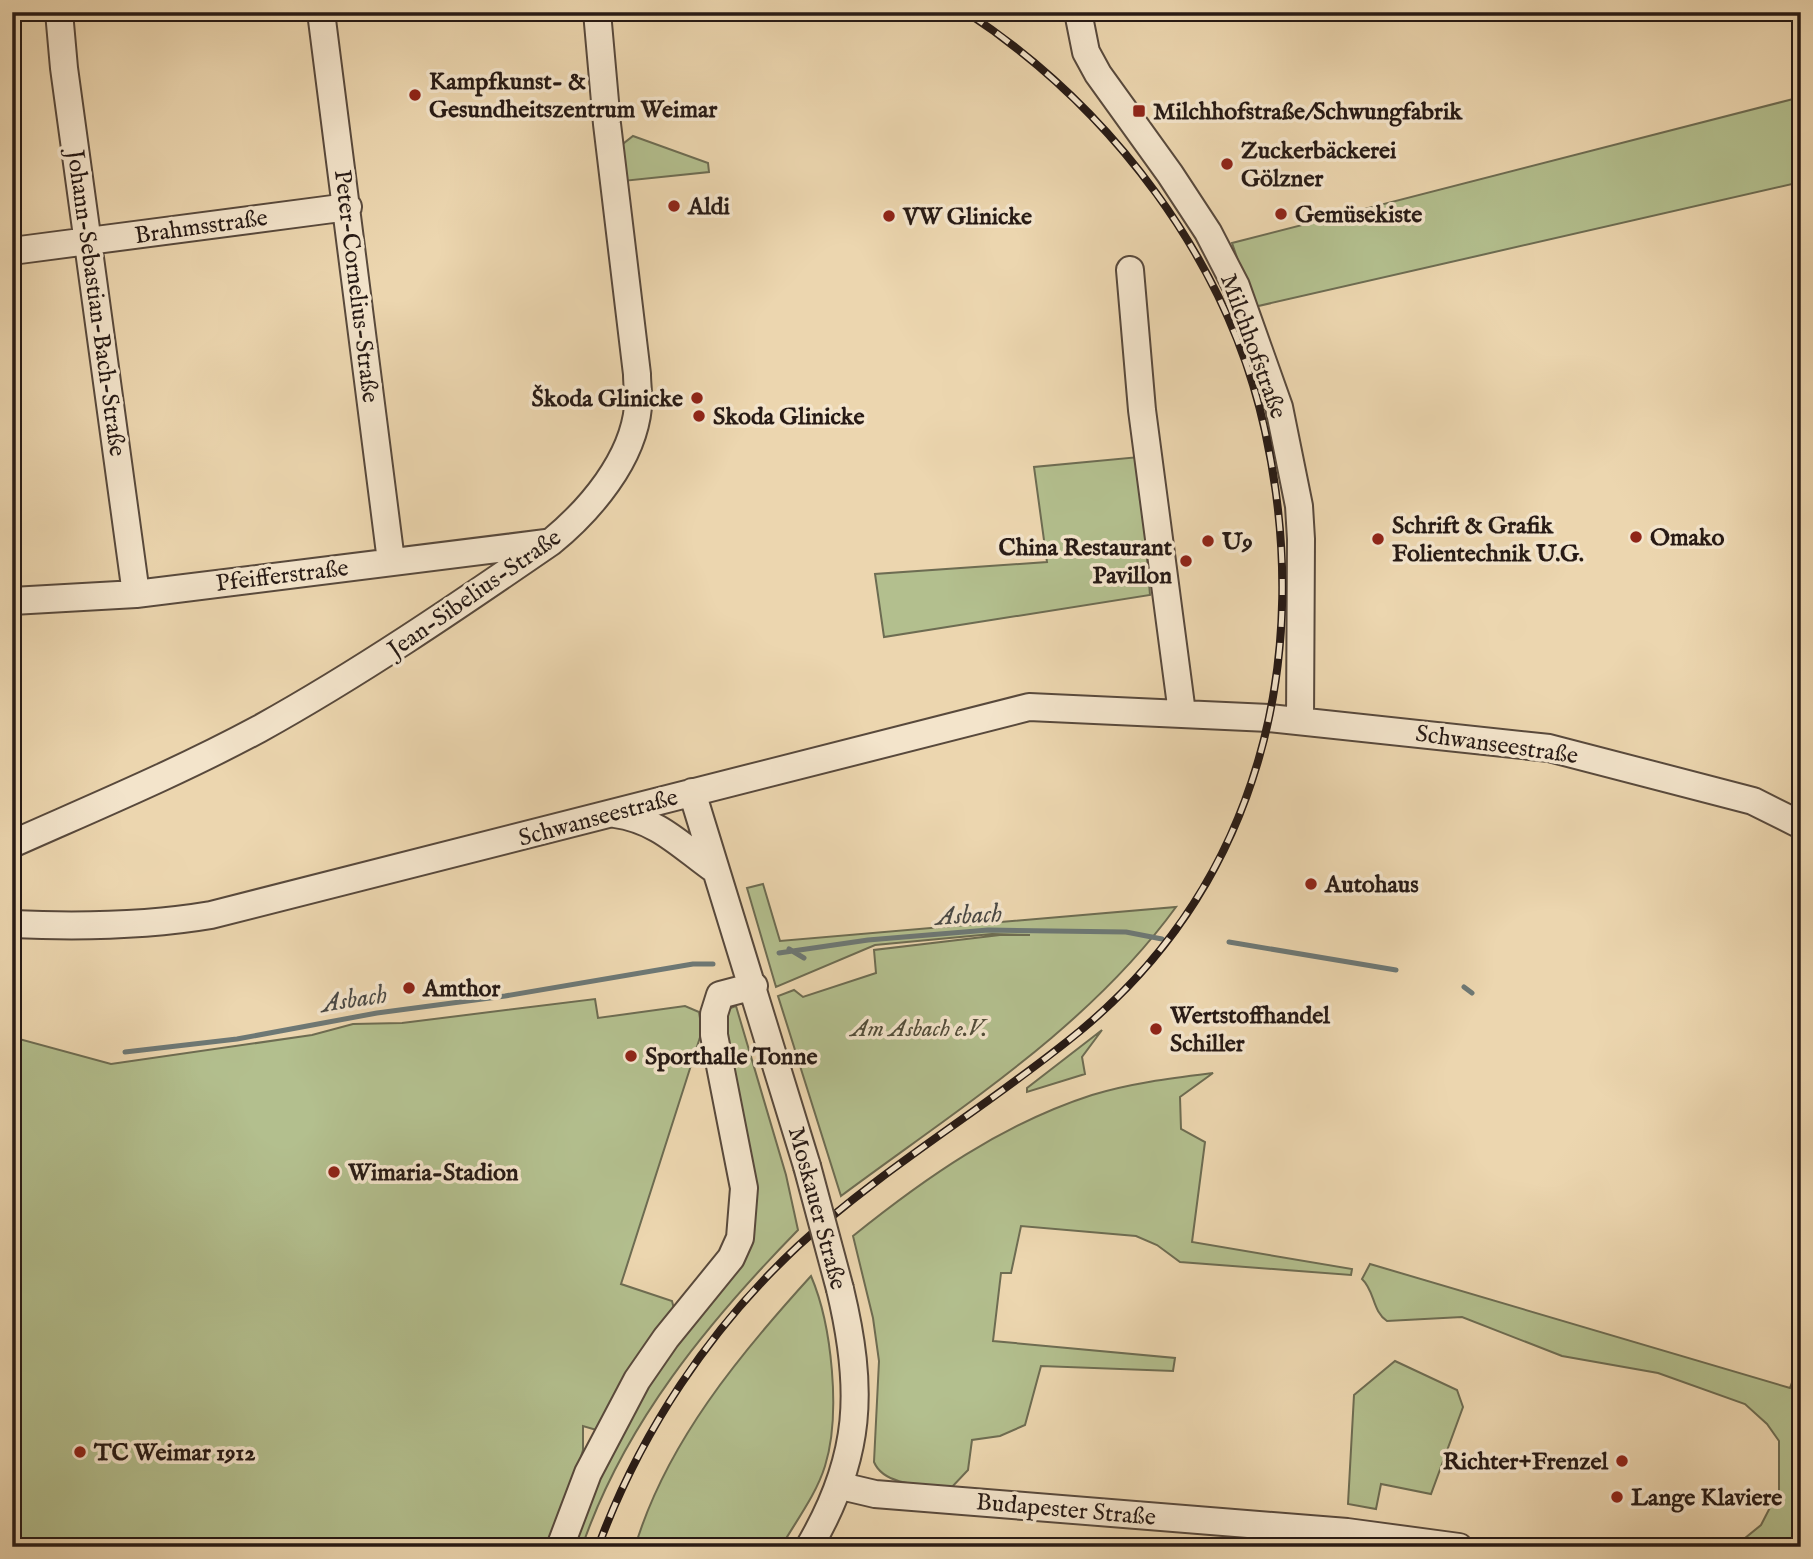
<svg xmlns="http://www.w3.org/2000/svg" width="1813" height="1559" font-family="'IM FELL English',serif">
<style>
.green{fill:#b3bf8e;stroke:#6d6c52;stroke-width:2}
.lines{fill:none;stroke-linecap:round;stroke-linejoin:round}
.stream{stroke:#6d7875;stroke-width:5}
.minor-casing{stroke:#58493c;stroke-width:30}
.minor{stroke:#f3e4cb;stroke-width:26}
.rail-casing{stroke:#271a15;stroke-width:8}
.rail{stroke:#f3e4cb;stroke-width:5;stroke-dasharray:16;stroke-linecap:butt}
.minor-bridge-casing{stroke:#58493c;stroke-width:30;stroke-linecap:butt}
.minor-bridge{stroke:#f3e4cb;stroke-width:26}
.poi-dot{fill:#8f2418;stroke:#f3e4cb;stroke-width:2.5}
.labels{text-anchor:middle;stroke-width:7;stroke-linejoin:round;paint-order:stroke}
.poi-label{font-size:24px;font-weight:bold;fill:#271a15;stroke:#f3e4cb;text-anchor:start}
.street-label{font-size:24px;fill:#271a15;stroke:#f3e4cb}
.park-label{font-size:24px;font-style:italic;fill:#514c39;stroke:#f3e4cb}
.water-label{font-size:26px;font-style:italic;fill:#4a4945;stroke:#f3e4cb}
</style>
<rect width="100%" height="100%" fill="#ecd6af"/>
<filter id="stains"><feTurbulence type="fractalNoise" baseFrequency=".00286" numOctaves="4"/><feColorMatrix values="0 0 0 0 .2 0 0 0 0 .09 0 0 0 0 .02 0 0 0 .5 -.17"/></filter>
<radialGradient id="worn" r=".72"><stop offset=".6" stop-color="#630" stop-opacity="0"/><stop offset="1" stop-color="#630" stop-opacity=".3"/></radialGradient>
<path class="green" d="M1801,97v85l-547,125 -22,-64z
M633,136l75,27 1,9 -86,9 -4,-34z
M1139,457l11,138 -266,42 -9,-63 172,-12 -13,-95z
M763,884l17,57 396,-34c-88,121 -217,201 -335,289l-63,-200 16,-6 9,7 73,-24 -2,-23 126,-15h30l-38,-1 -117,11 -99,42 -29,-99z
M595,999l3,19 87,-12 14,6 3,19 -81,253 51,17 2,8 -74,122 -17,-5v24l-28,97h-543v-510l99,27 201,-29 41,-11 49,-1z
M736,1006l50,169 12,55c-90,92 -174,194 -216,317h-14l46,-110 133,-204 -25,-222z
M1102,1030l-20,27 3,17 -58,18v-4z
M1213,1073l-33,24 1,32 24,13 -13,100 160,27 -1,6 -171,-13 -23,-17 -21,-9 -115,-10 -10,47h-10l-8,68 182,17 -2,13 -132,-5 -16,59 -25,11 -28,4 -4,30 -16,17c-24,-3 -67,1 -78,-25l5,-101 -6,-43 -20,-82c72,-58 149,-112 239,-141 39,-12 81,-17 121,-22z
M1370,1264l420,124 11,-31v190h-67l27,-22 18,-35v-49l-12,-17 -22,-20 -87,-31 -96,-17 -100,-39 -75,4c-15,-10 -12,-30 -25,-42z
M811,1276c21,49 30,139 14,190 -9,29 -29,55 -44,81h-146c31,-104 105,-193 176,-271z
M1395,1361l62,29 6,17 -32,87 -50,-10 -5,25 -28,-5 6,-109z"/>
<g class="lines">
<path class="stream" d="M1229,942l167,28
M789,949l15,9
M779,953l89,-13 120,-10 138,2 36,7
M1464,987l8,6
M125,1052l112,-13 140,-26 128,-17 188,-32h20"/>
<g class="minor-casing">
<path id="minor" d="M59,12l5,56 72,526
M321,12l70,549
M1078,12l8,40 12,22 72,100 38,58 28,54 43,121 20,99 2,33 -1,182
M12,251l336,-44
M1130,270l12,140 40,303
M12,601l124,-7 410,-51
M692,792l115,374
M615,814c43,6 66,32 100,56
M12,844c83,-37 167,-72 247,-115 101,-56 196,-121 292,-187 39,-32 82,-82 87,-135 1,-11 -1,-22 -1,-33l-30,-250 -10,-112
M12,924c66,3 134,2 199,-9l818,-208 240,11 280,30 204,53 48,24
M841,1486l34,8 472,38 112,15
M560,1547l28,-74 49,-93 29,-42 65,-80 9,-20 4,-50 -30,-153v-21l6,-19 34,-9
M809,1547c53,-90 55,-158 31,-258"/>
</g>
<use href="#minor" class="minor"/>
<g class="rail-casing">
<path id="rail" d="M598,1547c42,-114 111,-218 200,-301 87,-80 191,-140 282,-215 181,-150 234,-376 185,-600 -37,-171 -154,-324 -299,-419"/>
</g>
<use href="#rail" class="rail"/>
<g class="minor-bridge-casing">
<path id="minor-bridge" d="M807,1166l33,123"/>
</g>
<use href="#minor-bridge" class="minor-bridge"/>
</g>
<g class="poi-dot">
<circle cx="415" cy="95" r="7"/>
<rect x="1132" y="104" width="14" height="14" rx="3.5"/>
<circle cx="1227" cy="164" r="7"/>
<circle cx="674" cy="206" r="7"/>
<circle cx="1281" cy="214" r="7"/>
<circle cx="889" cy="216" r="7"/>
<circle cx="697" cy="398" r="7"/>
<circle cx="699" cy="416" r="7"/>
<circle cx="1636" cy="537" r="7"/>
<circle cx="1378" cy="539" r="7"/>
<circle cx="1208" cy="541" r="7"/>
<circle cx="1186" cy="561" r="7"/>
<circle cx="1311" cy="884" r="7"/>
<circle cx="409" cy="988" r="7"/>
<circle cx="1156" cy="1029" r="7"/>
<circle cx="631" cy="1056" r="7"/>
<circle cx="334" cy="1172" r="7"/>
<circle cx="80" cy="1452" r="7"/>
<circle cx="1622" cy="1461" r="7"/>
<circle cx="1617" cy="1497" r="7"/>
</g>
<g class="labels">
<g class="poi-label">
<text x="429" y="89">Kampfkunst- &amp;<tspan x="429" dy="28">Gesundheitszentrum Weimar</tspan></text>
<text x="1153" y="119">Milchhofstraße/Schwungfabrik</text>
<text x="1241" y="158">Zuckerbäckerei<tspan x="1241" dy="28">Gölzner</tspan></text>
<text x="688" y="214">Aldi</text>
<text x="1295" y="222">Gemüsekiste</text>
<text x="903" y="224">VW Glinicke</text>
<text x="683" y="406" text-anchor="end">Škoda Glinicke</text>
<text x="713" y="424">Skoda Glinicke</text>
<text x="1392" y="533">Schrift &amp; Grafik<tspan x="1392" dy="28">Folientechnik U.G.</tspan></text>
<text x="1650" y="545">Omako</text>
<text x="1222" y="549">U9</text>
<text x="1172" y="555" text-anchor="end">China Restaurant<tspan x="1172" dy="28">Pavillon</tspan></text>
<text x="1325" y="892">Autohaus</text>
<text x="423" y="996">Amthor</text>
<text x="1170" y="1023">Wertstoffhandel<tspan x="1170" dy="28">Schiller</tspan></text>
<text x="645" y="1064">Sporthalle Tonne</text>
<text x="348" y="1180">Wimaria-Stadion</text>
<text x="94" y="1460">TC Weimar 1912</text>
<text x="1608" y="1469" text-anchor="end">Richter+Frenzel</text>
<text x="1631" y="1505">Lange Klaviere</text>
</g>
<g class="street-label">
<text transform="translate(201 226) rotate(-8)" y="8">Brahmsstraße</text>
<text transform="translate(357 286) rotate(83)" y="8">Peter-Cornelius-Straße</text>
<text transform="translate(97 303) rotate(82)" y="8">Johann-Sebastian-Bach-Straße</text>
<text transform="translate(1254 346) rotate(70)" y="8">Milchhofstraße</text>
<text transform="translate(282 575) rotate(-7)" y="8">Pfeifferstraße</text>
<text transform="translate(474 593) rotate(-35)" y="8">Jean-Sibelius-Straße</text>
<text transform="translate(1497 744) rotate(8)" y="8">Schwanseestraße</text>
<text transform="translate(598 817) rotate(-15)" y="8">Schwanseestraße</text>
<text transform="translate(818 1208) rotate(75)" y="8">Moskauer Straße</text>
<text transform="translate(1066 1509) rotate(5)" y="8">Budapester Straße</text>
</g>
<g class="park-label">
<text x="919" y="1036">Am Asbach e.V.</text>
</g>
<g class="water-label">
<text transform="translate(969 914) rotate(-3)" y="9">Asbach</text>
<text transform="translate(354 998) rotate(-9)" y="9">Asbach</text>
</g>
</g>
<rect width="1813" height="1559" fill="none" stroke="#ecd6af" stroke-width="42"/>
<rect x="14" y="14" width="1785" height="1531" fill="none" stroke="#271a15" stroke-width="3.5"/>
<rect x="21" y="21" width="1771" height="1517" fill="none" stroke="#271a15" stroke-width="2"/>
<rect width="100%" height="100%" filter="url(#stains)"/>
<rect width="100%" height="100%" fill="url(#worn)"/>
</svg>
